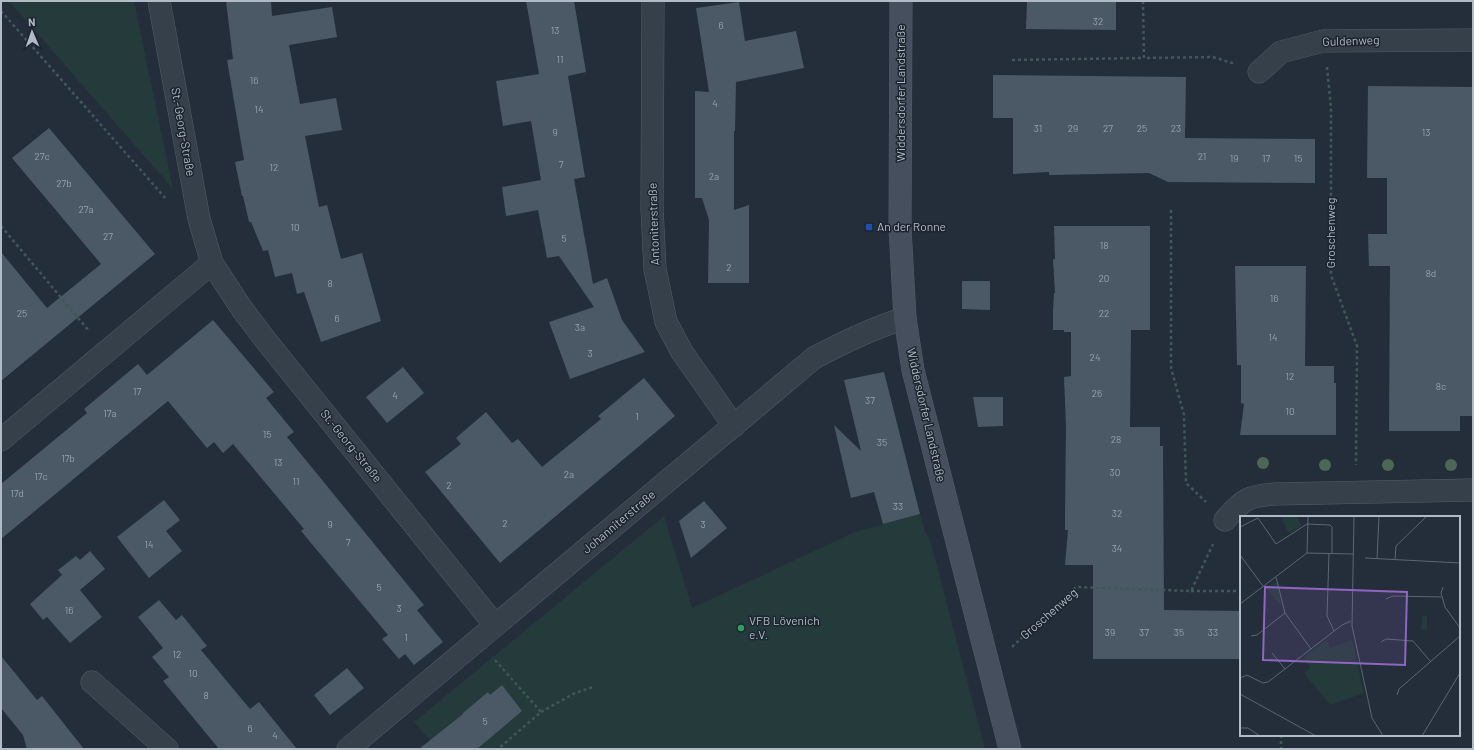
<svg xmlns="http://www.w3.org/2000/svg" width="1474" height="750" font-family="Barlow,sans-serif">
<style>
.green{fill:#253a3b}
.building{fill:#4b5865}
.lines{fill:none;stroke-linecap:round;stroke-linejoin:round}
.street-casing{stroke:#545e68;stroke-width:23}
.secondary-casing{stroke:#545e68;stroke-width:23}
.path{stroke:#425758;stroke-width:2.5;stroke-dasharray:3 3;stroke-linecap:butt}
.street{stroke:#36404a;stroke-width:22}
.secondary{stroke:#454f5d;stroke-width:22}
.tree{fill:#4a6758}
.transit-dot{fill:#1a4fb4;stroke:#1c252f;stroke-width:1.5}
.leisure-dot{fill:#2e9e5b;stroke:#1c252f;stroke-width:1.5}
.labels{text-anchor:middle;stroke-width:3;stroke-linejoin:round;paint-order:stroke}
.number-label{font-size:10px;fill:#98a2ae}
.street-label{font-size:12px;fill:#b1bbc6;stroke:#1c252f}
.poi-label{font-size:12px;fill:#b1bbc6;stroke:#1c252f;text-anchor:start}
.inset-road{fill:none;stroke:#5c6672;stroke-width:1}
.view{fill:#9165c2;fill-opacity:0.15;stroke:#9165c2;stroke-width:2}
.inset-edge{fill:none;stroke:#b1bbc6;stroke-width:2}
</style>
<rect width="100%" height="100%" fill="#232e3a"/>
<path class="green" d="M9,1h125l39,188z
M920,514l6,21h2l5,16 52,198h-548l-23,-27 250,-206 28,92 163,-76z"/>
<path class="building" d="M226,1h45l1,15 60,-9 5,30 -48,8 11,59 36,-6 6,32 -37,6 14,71 8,-2 14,54 21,-6 19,68 -60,21 -17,-50 -7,2 -5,-21 -17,4 -7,-27 -5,1 -12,-29h-2l-6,-26h-1l-7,-34 9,-2 -17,-100 6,-1z
M526,1h48l12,71 -18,4 17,101 -11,2 19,105 14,-6 15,42 23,32 -75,27 -21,-57 45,-15 -35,-51 -12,2 -9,-48 -32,6 -4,-29 39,-7 -10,-59 -28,5 -7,-45 43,-7z
M1027,1h89v29l-90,-1z
M739,2l6,39 51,-10 8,37 -68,14 -1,49h-1v79l15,-5v78h-41l1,-63 -7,-22h-7v-107l14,1 -13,-84z
M993,75l193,2 -1,61 130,1v44l-147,-1 -19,-9 -100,2v-3l-36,2v-56h-20z
M1368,86l105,1v329h-13v15h-71l1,-165h-21l-1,-32h19v-56h-20z
M49,128l106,126 -154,127v-129l46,56 54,-44 -89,-106z
M1054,226h96v104h-19l-1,97h30v19h3l1,164 77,1v48h-148v-94h-28l3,-35h-3v-13l1,-90 -2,-50 7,-1v-44h-7v-2h-11v-19l1,-18h1l-2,-34h2z
M1235,266h71l-1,100h29v17h2v52h-96l4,-31 -3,-1v-38h-4z
M962,281h28v29l-28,-1z
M213,320l61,72 -8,6 28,34 -7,5 137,168 -7,5 26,32 -29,23 -9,-11 -6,5 -17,-20 6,-4 -87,-104 3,-2 -71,-85 -10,9 -9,-11 -7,6 -39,-47 -167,138v-55l86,-71 -3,-4 54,-45 9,11z
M403,367l21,26 -37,30 -21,-26z
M884,372l36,142 -37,10 -9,-32 -23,6 -17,-73 27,26 -17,-71z
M644,378l31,38 -175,147 -75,-91 36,-28 -5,-6 30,-26 26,31 6,-4 24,28 59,-48 -3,-3z
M973,397h30v29l-25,1z
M164,500l16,20 -14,11 16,20 -33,27 -32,-41z
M704,501l23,27 -36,30 -12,-37z
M90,551l15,18 -25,21 22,27 -32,26 -23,-26 -4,3 -13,-16 32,-29 -4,-5 18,-14 4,4z
M159,600l17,20 6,-5 25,31 -6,4 49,59 9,-7 38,47h-78l-56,-68 6,-4 -17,-20 11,-9 -25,-31z
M1,656l36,44 5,-4 42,53h-57l-4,-14 -22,-27z
M347,668l17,20 -34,27 -16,-20z
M502,685l20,26 -45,38h-58l44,-35v-1l25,-21 2,3z"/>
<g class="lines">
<g class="street-casing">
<path id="street" d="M159,1l40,218 13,44 30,46 25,33 228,283
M653,1l-1,208 3,60 11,53 16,30 52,74
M1259,72l22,-20 42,-11 150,-1
M1,440l211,-177
M1225,520c18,-21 23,-24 50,-26l198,-4
M92,682l75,67
M348,749l466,-391c30,-16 59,-30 91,-40"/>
</g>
<g class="secondary-casing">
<path id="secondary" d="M901,1l-1,227 5,90 8,52 97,379"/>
</g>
<path class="path" d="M1143,1l1,57 69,-1 22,7
M1,11l166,189
M1012,60l132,-2
M1327,67l4,41v167l26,71 -1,119
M1171,210v158l13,47 2,68 20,19
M1,226l88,105
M1191,591h50
M1012,647l64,-60 115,4 22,-47
M495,660l46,52 -43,37
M541,712l34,-19 18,-6
M1281,735v14"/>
<use href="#street" class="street"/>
<use href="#secondary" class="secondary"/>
</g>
<g class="tree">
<circle cx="1263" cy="463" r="6"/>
<circle cx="1325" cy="465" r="6"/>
<circle cx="1388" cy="465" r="6"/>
<circle cx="1451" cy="465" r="6"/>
</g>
<rect class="transit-dot" x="865" y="223" width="8" height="8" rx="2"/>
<circle class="leisure-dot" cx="741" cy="628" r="4"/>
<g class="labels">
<g class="number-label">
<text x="1098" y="25">32</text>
<text x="721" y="29">6</text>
<text x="555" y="34">13</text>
<text x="560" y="63">11</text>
<text x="254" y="84">16</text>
<text x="715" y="107">4</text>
<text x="259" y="113">14</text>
<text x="1038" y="132">31</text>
<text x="1073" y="132">29</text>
<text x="1108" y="132">27</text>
<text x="1142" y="132">25</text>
<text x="1176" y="132">23</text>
<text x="555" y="136">9</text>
<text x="1426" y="136">13</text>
<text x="42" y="160">27c</text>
<text x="1202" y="160">21</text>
<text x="1234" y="162">19</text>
<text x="1266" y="162">17</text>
<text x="1298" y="162">15</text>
<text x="561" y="168">7</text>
<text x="274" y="171">12</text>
<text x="714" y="180">2a</text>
<text x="64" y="187">27b</text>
<text x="86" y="213">27a</text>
<text x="295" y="231">10</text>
<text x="108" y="240">27</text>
<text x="564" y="242">5</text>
<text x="1104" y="249">18</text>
<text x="729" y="271">2</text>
<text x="1431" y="277">8d</text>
<text x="1104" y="282">20</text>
<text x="330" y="287">8</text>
<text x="1274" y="302">16</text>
<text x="22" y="317">25</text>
<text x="1104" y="317">22</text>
<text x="337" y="322">6</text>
<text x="580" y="331">3a</text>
<text x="1273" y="341">14</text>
<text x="590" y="357">3</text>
<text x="1095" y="361">24</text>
<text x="1290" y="380">12</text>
<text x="1441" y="390">8c</text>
<text x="137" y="395">17</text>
<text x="1097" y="397">26</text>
<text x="395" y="399">4</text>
<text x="870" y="404">37</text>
<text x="1290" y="415">10</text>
<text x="110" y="417">17a</text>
<text x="637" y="420">1</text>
<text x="267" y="438">15</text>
<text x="1116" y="443">28</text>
<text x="882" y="446">35</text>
<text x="68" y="462">17b</text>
<text x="278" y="466">13</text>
<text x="1115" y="476">30</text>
<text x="569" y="478">2a</text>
<text x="41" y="480">17c</text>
<text x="296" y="485">11</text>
<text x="449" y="489">2</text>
<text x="17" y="497">17d</text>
<text x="898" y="510">33</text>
<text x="1117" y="517">32</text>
<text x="505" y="527">2</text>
<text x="330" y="528">9</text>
<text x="703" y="528">3</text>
<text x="348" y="546">7</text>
<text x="149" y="548">14</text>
<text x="1117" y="552">34</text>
<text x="379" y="591">5</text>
<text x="399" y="612">3</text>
<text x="69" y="614">16</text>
<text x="1110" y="636">39</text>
<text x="1144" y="636">37</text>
<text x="1179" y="636">35</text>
<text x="1213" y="636">33</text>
<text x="406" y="641">1</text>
<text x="177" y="658">12</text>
<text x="193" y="677">10</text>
<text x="206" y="699">8</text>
<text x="485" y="725">5</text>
<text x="250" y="732">6</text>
<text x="275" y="739">4</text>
</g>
<g class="street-label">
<text transform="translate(1351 41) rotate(-2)" y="4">Guldenweg</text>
<text transform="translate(901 93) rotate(-90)" y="4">Widdersdorfer Landstraße</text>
<text transform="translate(183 132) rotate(80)" y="4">St.-Georg-Straße</text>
<text transform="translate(654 224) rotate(-92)" y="4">Antoniterstraße</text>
<text transform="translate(1331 233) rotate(-90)" y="4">Groschenweg</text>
<text transform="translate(926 415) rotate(77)" y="4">Widdersdorfer Landstraße</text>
<text transform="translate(351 446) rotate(51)" y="4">St.-Georg-Straße</text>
<text transform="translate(619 522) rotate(-40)" y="4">Johanniterstraße</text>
<text transform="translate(1049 614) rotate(-41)" y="4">Groschenweg</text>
</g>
<g class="poi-label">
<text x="877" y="231">An der Ronne</text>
<text x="749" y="625">VFB Lövenich<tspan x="749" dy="14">e.V.</tspan></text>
</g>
</g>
<g transform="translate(1240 516)">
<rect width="220" height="220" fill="#232e3a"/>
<path d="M40,0h16l6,10 -13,7zM36,65l2,5 3,20 -15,-18zM182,100h5v14h-6zM87,123l3,9 22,-8 12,53 -34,12 -26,-32 6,-5 -7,-10z" fill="#253a3b"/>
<path class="inset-road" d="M114,0l-2,110 20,92 11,18M0,11l18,-9 18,26 31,-20 23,1 2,2v26M67,37l1,-37M89,37l-2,63 7,15M0,39l23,31M125,42l95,5M137,43l2,-43M155,44l1,-14 31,-30M36,61l9,36 26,36M203,71l-2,6 4,14 15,21M146,83l7,-3 48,1M0,88l67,-51 46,1M11,120l6,-1 28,-22M141,126l5,-3 27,2 18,21M32,137l13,16M0,162l7,-3 16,8 5,-1 74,-57 9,-4M0,178l76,42M157,179l2,-6 61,-53M1,212h7l12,8M182,220l38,-63"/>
<path class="view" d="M25,71l142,5 -2,73 -142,-5z"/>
<rect width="220" height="220" class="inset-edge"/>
</g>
<rect width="1474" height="750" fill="none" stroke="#b1bbc6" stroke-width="4"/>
<g transform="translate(32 32) rotate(358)" stroke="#1c252f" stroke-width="3" paint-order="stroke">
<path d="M0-3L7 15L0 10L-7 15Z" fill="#b1bbc6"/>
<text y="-6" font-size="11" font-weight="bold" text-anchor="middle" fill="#b1bbc6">N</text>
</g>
</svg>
